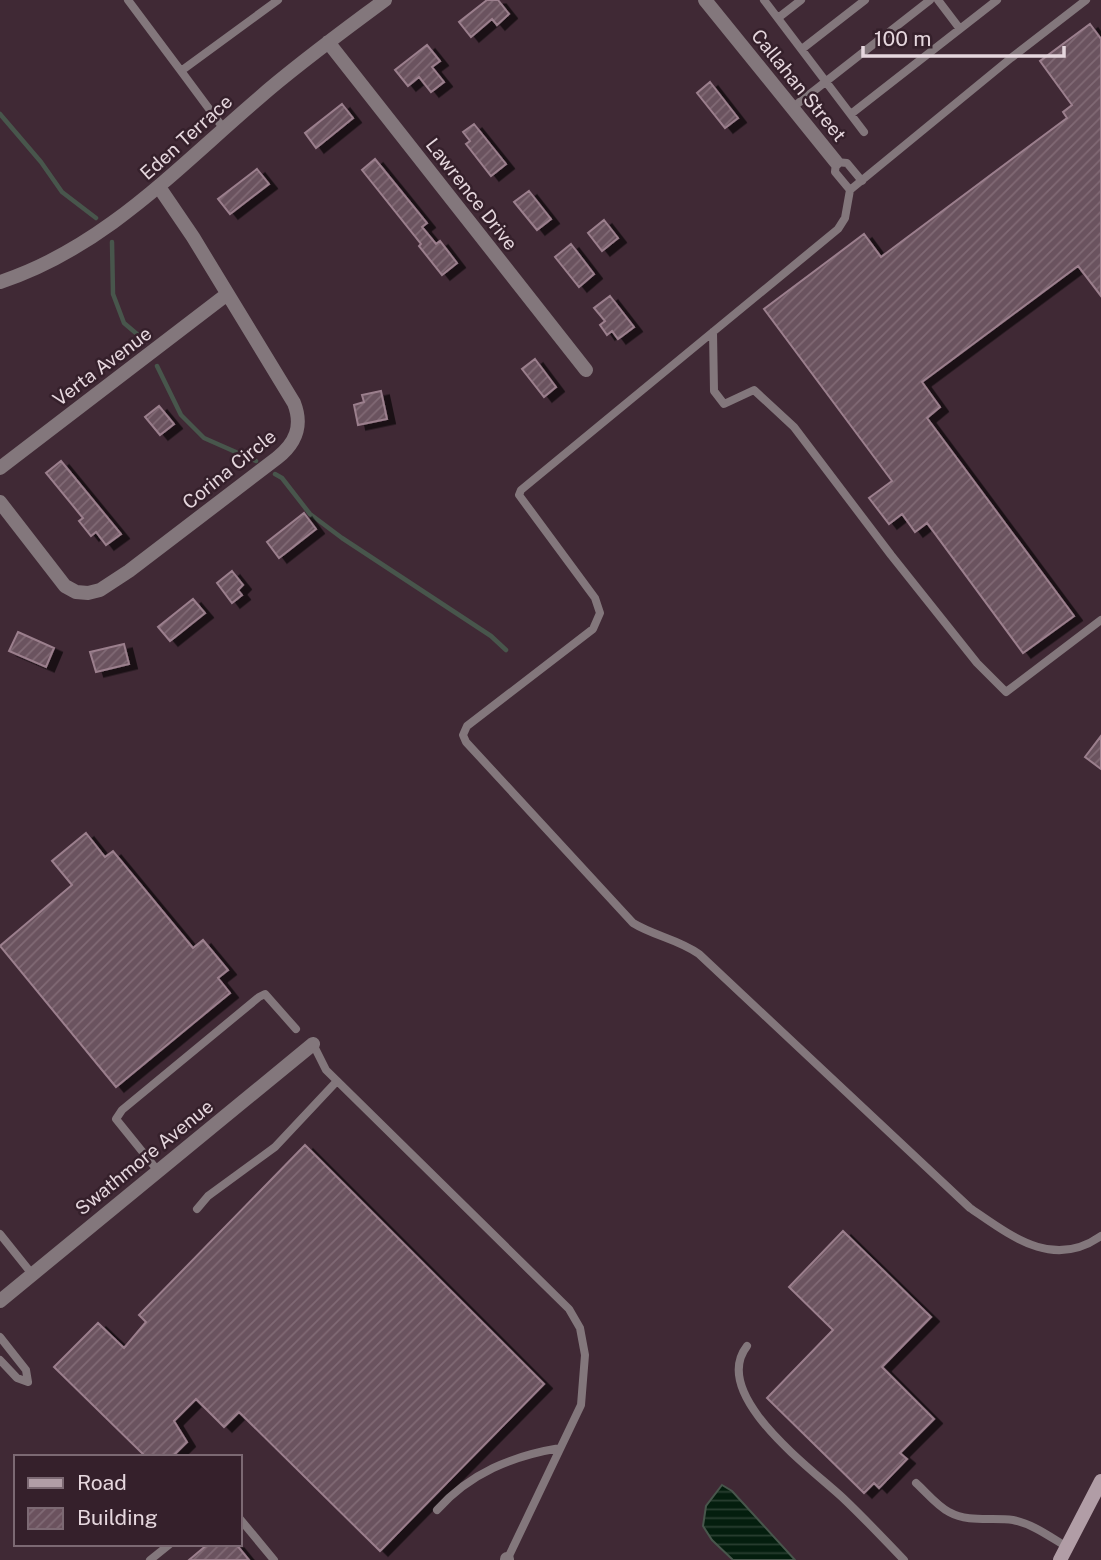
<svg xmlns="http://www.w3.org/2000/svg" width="1101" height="1560" font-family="'Public Sans',sans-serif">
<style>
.water{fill:url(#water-rules);stroke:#48564c;stroke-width:2}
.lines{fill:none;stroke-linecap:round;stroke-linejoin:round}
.stream{stroke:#48564c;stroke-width:4.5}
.building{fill:url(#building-hatch);stroke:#9b7f8d;stroke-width:2;filter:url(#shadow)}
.service{stroke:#83777c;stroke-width:8}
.minor{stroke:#83777c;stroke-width:14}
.secondary{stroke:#b19da6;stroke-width:14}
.labels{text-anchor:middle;stroke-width:5;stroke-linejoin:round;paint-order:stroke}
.street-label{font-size:19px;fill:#e6d7de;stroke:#35202b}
</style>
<defs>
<pattern id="water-rules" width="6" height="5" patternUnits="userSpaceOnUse" patternTransform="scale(1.75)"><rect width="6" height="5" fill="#041e0e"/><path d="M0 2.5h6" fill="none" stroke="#293e31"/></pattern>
<pattern id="building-hatch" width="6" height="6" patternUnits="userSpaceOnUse" patternTransform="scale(1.75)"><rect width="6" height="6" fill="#6b525e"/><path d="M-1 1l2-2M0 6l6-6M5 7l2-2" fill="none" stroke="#806a75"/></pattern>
<filter id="shadow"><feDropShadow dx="8" dy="4.5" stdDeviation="0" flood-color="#0009"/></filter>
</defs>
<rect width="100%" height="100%" fill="#402935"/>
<path class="water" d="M722,1485l10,6 63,69h-62l-21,-20 -9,-14 3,-20z"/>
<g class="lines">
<path class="stream" d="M0,114l41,48 21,30 34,26
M112,242l1,52 11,29 20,17
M157,366l24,49 23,23 52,23
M275,474l7,4 28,36 32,24 149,98 15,14"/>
</g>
<path class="building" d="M487,0h11l11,14 -12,11 -5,-6 -21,18 -12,-15z
M1090,24l11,15v257l-23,-30 -156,116 18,25 -13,11 147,198 -51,37 -96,-130 -12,9 -13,-18 -13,10 -20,-26 23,-17 -128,-172 100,-75 17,23 186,-139 -4,-6 9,-7 -32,-44z
M427,45l13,16 -8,6 12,15 -13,10 -12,-15 -11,9 -13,-16z
M710,82l28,36 -13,10 -28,-35z
M342,104l11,14 -37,30 -11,-15z
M474,124l32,40 -15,12 -25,-32 4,-3 -7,-9z
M375,159l52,64 -5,4 14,17 4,-3 17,22 -15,12 -23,-29 2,-2 -59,-74z
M257,169l12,15 -39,30 -12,-15z
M529,191l22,28 -14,11 -23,-28z
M604,220l14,18 -16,13 -14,-18z
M571,244l23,30 -15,13 -24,-30z
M610,296l24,31 -16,12 -6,-8 -5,4 -7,-10 5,-4 -11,-13z
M535,359l21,28 -12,10 -22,-28z
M381,391l6,28 -29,6 -4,-20 10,-3 -2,-7z
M159,406l15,18 -14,11 -15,-18z
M61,461l60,73 -15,11 -10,-13 -5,4 -12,-15 4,-3 -37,-45z
M304,513l12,16 -37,29 -12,-16z
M232,571l11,14 -5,5 4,5 -10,8 -15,-20z
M193,599l12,14 -35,28 -12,-14z
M18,632l36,16 -8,19 -37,-16z
M124,644l5,20 -33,8 -6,-20z
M1101,736v33l-16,-12z
M86,833l19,24 8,-6 80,97 10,-8 25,30 -10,8 12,15 -114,94 -116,-141 72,-61 -20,-24z
M305,1145l239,239 -164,167 -141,-139 -15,15 -28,-28 -22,22 13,21 -15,15h-26l-92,-90 44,-44 26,25 22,-26 -7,-7z
M843,1231l88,86 -49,50 52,52 -34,34 7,6 -28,29 -5,-5 -10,10 -97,-95 66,-68 -44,-43z
M208,1544h28l13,16h-60z"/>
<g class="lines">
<path class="service" d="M128,0l53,71
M764,0l100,132
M938,0l22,29
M1086,0l-75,58 -161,132 -5,28 -7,11 -317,261 -2,5 76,103 5,15 -7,16 -126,97 -4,9 3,7 167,181c21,13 45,16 66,31l271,254c41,28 83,62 131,28
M778,18l23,-18
M802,49l63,-49
M792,108l138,-108
M851,114l146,-114
M224,129l-43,-58 97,-71
M850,190l-15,-18 1,-10 11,1 15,18
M713,332l1,59 10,13 30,-14 40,37 97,128 86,108 29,29 95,-72
M313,1044l13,26 243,239 11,19 5,27 -4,50 -74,155
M158,1171l-42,-52 6,-9 137,-113 6,-3 31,35
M197,1209l11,-13 67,-49 62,-66
M0,1234l32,40
M0,1337l26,33 2,12 -11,-4 -17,-18
M747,1346c-38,49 65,123 96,152 21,20 41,41 61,62
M916,1483c10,9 21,23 33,29 20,11 43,5 64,8 20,4 37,17 54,27
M437,1510c33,-37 75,-54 123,-62
M240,1519l34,41
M150,1560l20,-16"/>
<path class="minor" d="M705,0l131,162
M328,42l258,328
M0,282c104,-34 178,-115 259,-184 40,-35 83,-66 126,-98
M0,468l226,-173
M0,502l65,84 11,6 12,1 12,-3 29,-19 148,-113c19,-15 26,-32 17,-55l-101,-166 -34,-50
M0,1301l313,-257
M507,1560v-1"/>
<path class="secondary" d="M1060,1560l41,-79"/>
</g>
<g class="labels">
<g class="street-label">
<text transform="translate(799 85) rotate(51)" y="7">Callahan Street</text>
<text transform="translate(186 137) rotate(-42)" y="7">Eden Terrace</text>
<text transform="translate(472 194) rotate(52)" y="7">Lawrence Drive</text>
<text transform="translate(102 366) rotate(-37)" y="7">Verta Avenue</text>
<text transform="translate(229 469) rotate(-39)" y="7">Corina Circle</text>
<text transform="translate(144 1157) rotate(-39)" y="7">Swathmore Avenue</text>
</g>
</g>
<rect x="14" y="1455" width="228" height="91" fill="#35202b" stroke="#7c6973" stroke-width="2"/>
<rect x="28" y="1478" width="35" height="10" fill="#b19da6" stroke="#7c6973" stroke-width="2"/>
<text x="77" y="1490" font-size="21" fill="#e6d7de">Road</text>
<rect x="28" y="1508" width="35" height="21" fill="url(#building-hatch)" stroke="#7c6973" stroke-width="2"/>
<text x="77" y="1525" font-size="21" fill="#e6d7de">Building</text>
<path d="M863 46v10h201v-10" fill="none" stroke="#e6d7de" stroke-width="3.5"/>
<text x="874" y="46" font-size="21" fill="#e6d7de" stroke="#35202b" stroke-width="5" paint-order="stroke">100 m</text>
</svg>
